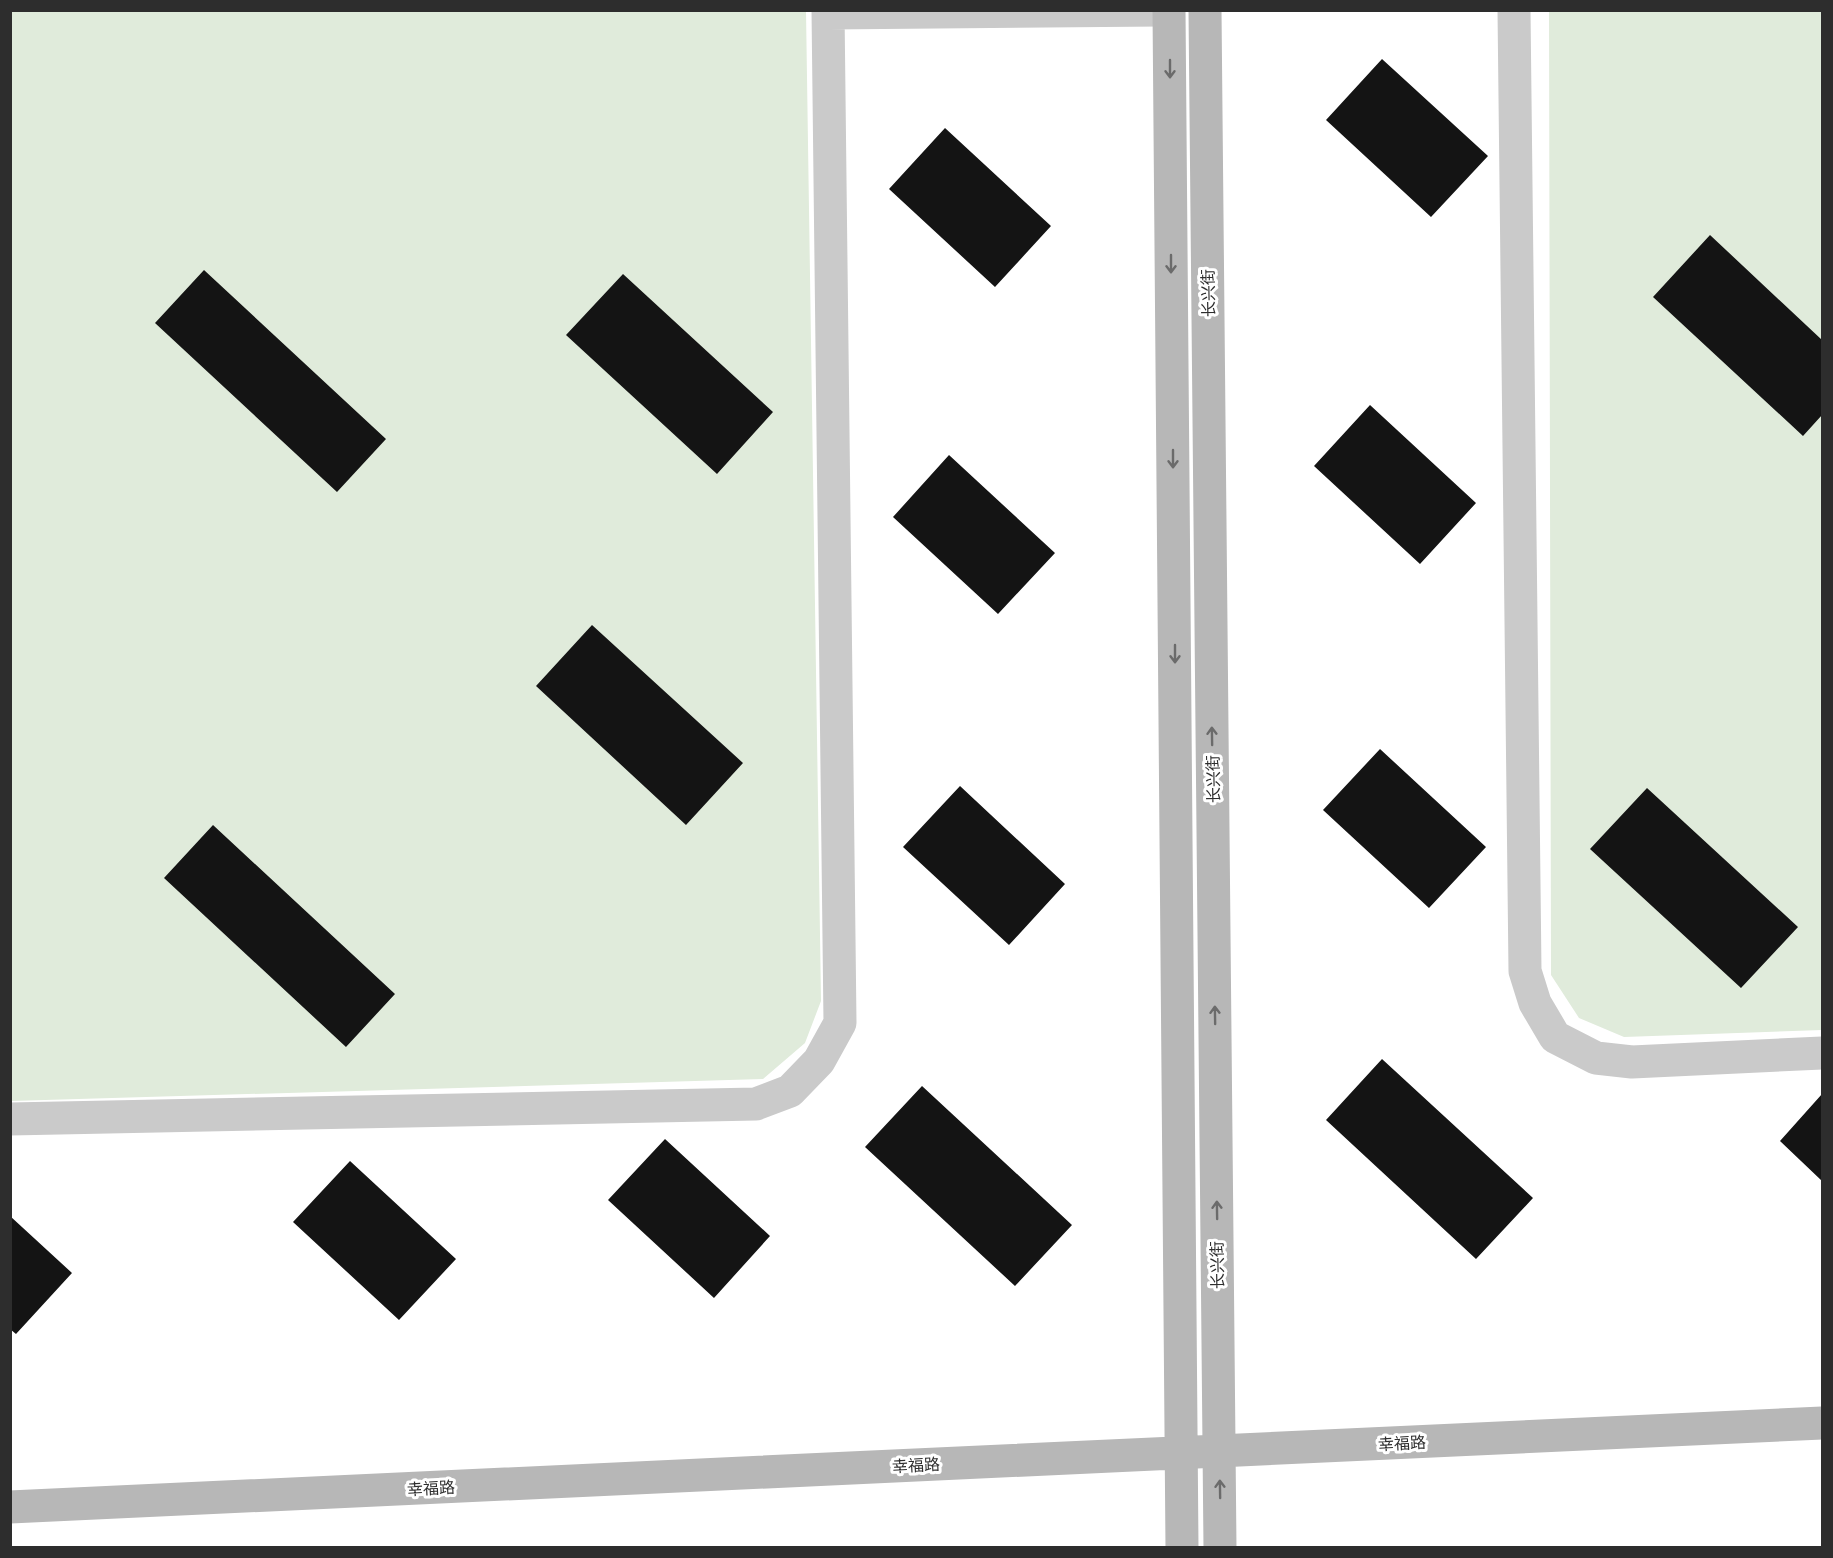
<svg xmlns="http://www.w3.org/2000/svg" width="1833" height="1558" font-family="Montserrat,'Noto Sans SC',sans-serif">
<style>
.green{fill:#e0ebdb}
.building{fill:#141414}
.lines{fill:none;stroke-linecap:round;stroke-linejoin:round}
.street{stroke:#cacaca;stroke-width:33}
.secondary{stroke:#b7b7b7;stroke-width:33}
.oneway{stroke:#6b6b6b}
.labels{text-anchor:middle;stroke-width:6;stroke-linejoin:round;paint-order:stroke}
.street-label{font-size:16px;fill:#2d2d2d;stroke:#fff}
</style>
<rect width="100%" height="100%" fill="#fff"/>
<path class="green" d="M10,11h796l15,990 -16,42 -42,36 -752,22z
M1549,11h273v1019l-198,7 -45,-19 -28,-43z"/>
<path class="building" d="M1382,59l106,97 -57,61 -105,-97z
M945,128l106,98 -56,61 -106,-98z
M1710,235l112,105v75l-19,21 -150,-139z
M204,270l182,169 -49,53 -182,-169z
M623,274l150,138 -56,62 -151,-139z
M1370,405l106,98 -56,61 -106,-98z
M949,455l106,98 -57,61 -105,-97z
M592,625l151,138 -57,62 -150,-139z
M1380,749l106,98 -57,61 -106,-98z
M960,786l105,98 -56,61 -106,-98z
M1647,788l151,139 -57,61 -151,-139z
M213,825l182,169 -49,53 -182,-169z
M1382,1059l151,139 -57,61 -150,-139z
M922,1086l150,139 -57,61 -150,-139z
M1822,1094v87l-42,-40z
M665,1139l105,97 -56,62 -106,-98z
M350,1161l106,98 -57,61 -106,-98z
M10,1216l62,57 -56,61 -6,-5z"/>
<g class="lines">
<path class="street" d="M1514,10l11,961 10,32 20,34 41,21 36,4 190,-9
M828,13l333,-3
M10,1119l746,-15 34,-13 29,-30 21,-38 -12,-1013"/>
<path class="secondary" d="M1169,10l13,1538
M1205,10l15,1538
M10,1507l1812,-84"/>
</g>
<defs><path id="oneway-shaft" d="M-6 0H5M1.5-3L5.5 0L1.5 3" fill="none" stroke-width="1.6" stroke-linecap="round" stroke-linejoin="round" transform="scale(1.5)"/></defs>
<g class="oneway">
<use href="#oneway-shaft" transform="translate(1170 69) rotate(90)"/>
<use href="#oneway-shaft" transform="translate(1171 264) rotate(90)"/>
<use href="#oneway-shaft" transform="translate(1173 459) rotate(90)"/>
<use href="#oneway-shaft" transform="translate(1175 654) rotate(90)"/>
<use href="#oneway-shaft" transform="translate(1212 736) rotate(-91)"/>
<use href="#oneway-shaft" transform="translate(1215 1015) rotate(-91)"/>
<use href="#oneway-shaft" transform="translate(1217 1210) rotate(-91)"/>
<use href="#oneway-shaft" transform="translate(1220 1489) rotate(-91)"/>
</g>
<g class="labels">
<g class="street-label">
<text transform="translate(1208 293) rotate(-91)" y="6">长兴街</text>
<text transform="translate(1213 779) rotate(-91)" y="6">长兴街</text>
<text transform="translate(1217 1265) rotate(-91)" y="6">长兴街</text>
<text transform="translate(1402 1443) rotate(-3)" y="6">幸福路</text>
<text transform="translate(916 1465) rotate(-3)" y="6">幸福路</text>
<text transform="translate(431 1488) rotate(-3)" y="6">幸福路</text>
</g>
</g>
<rect width="1833" height="1558" fill="none" stroke="#2d2d2d" stroke-width="24"/>
</svg>
